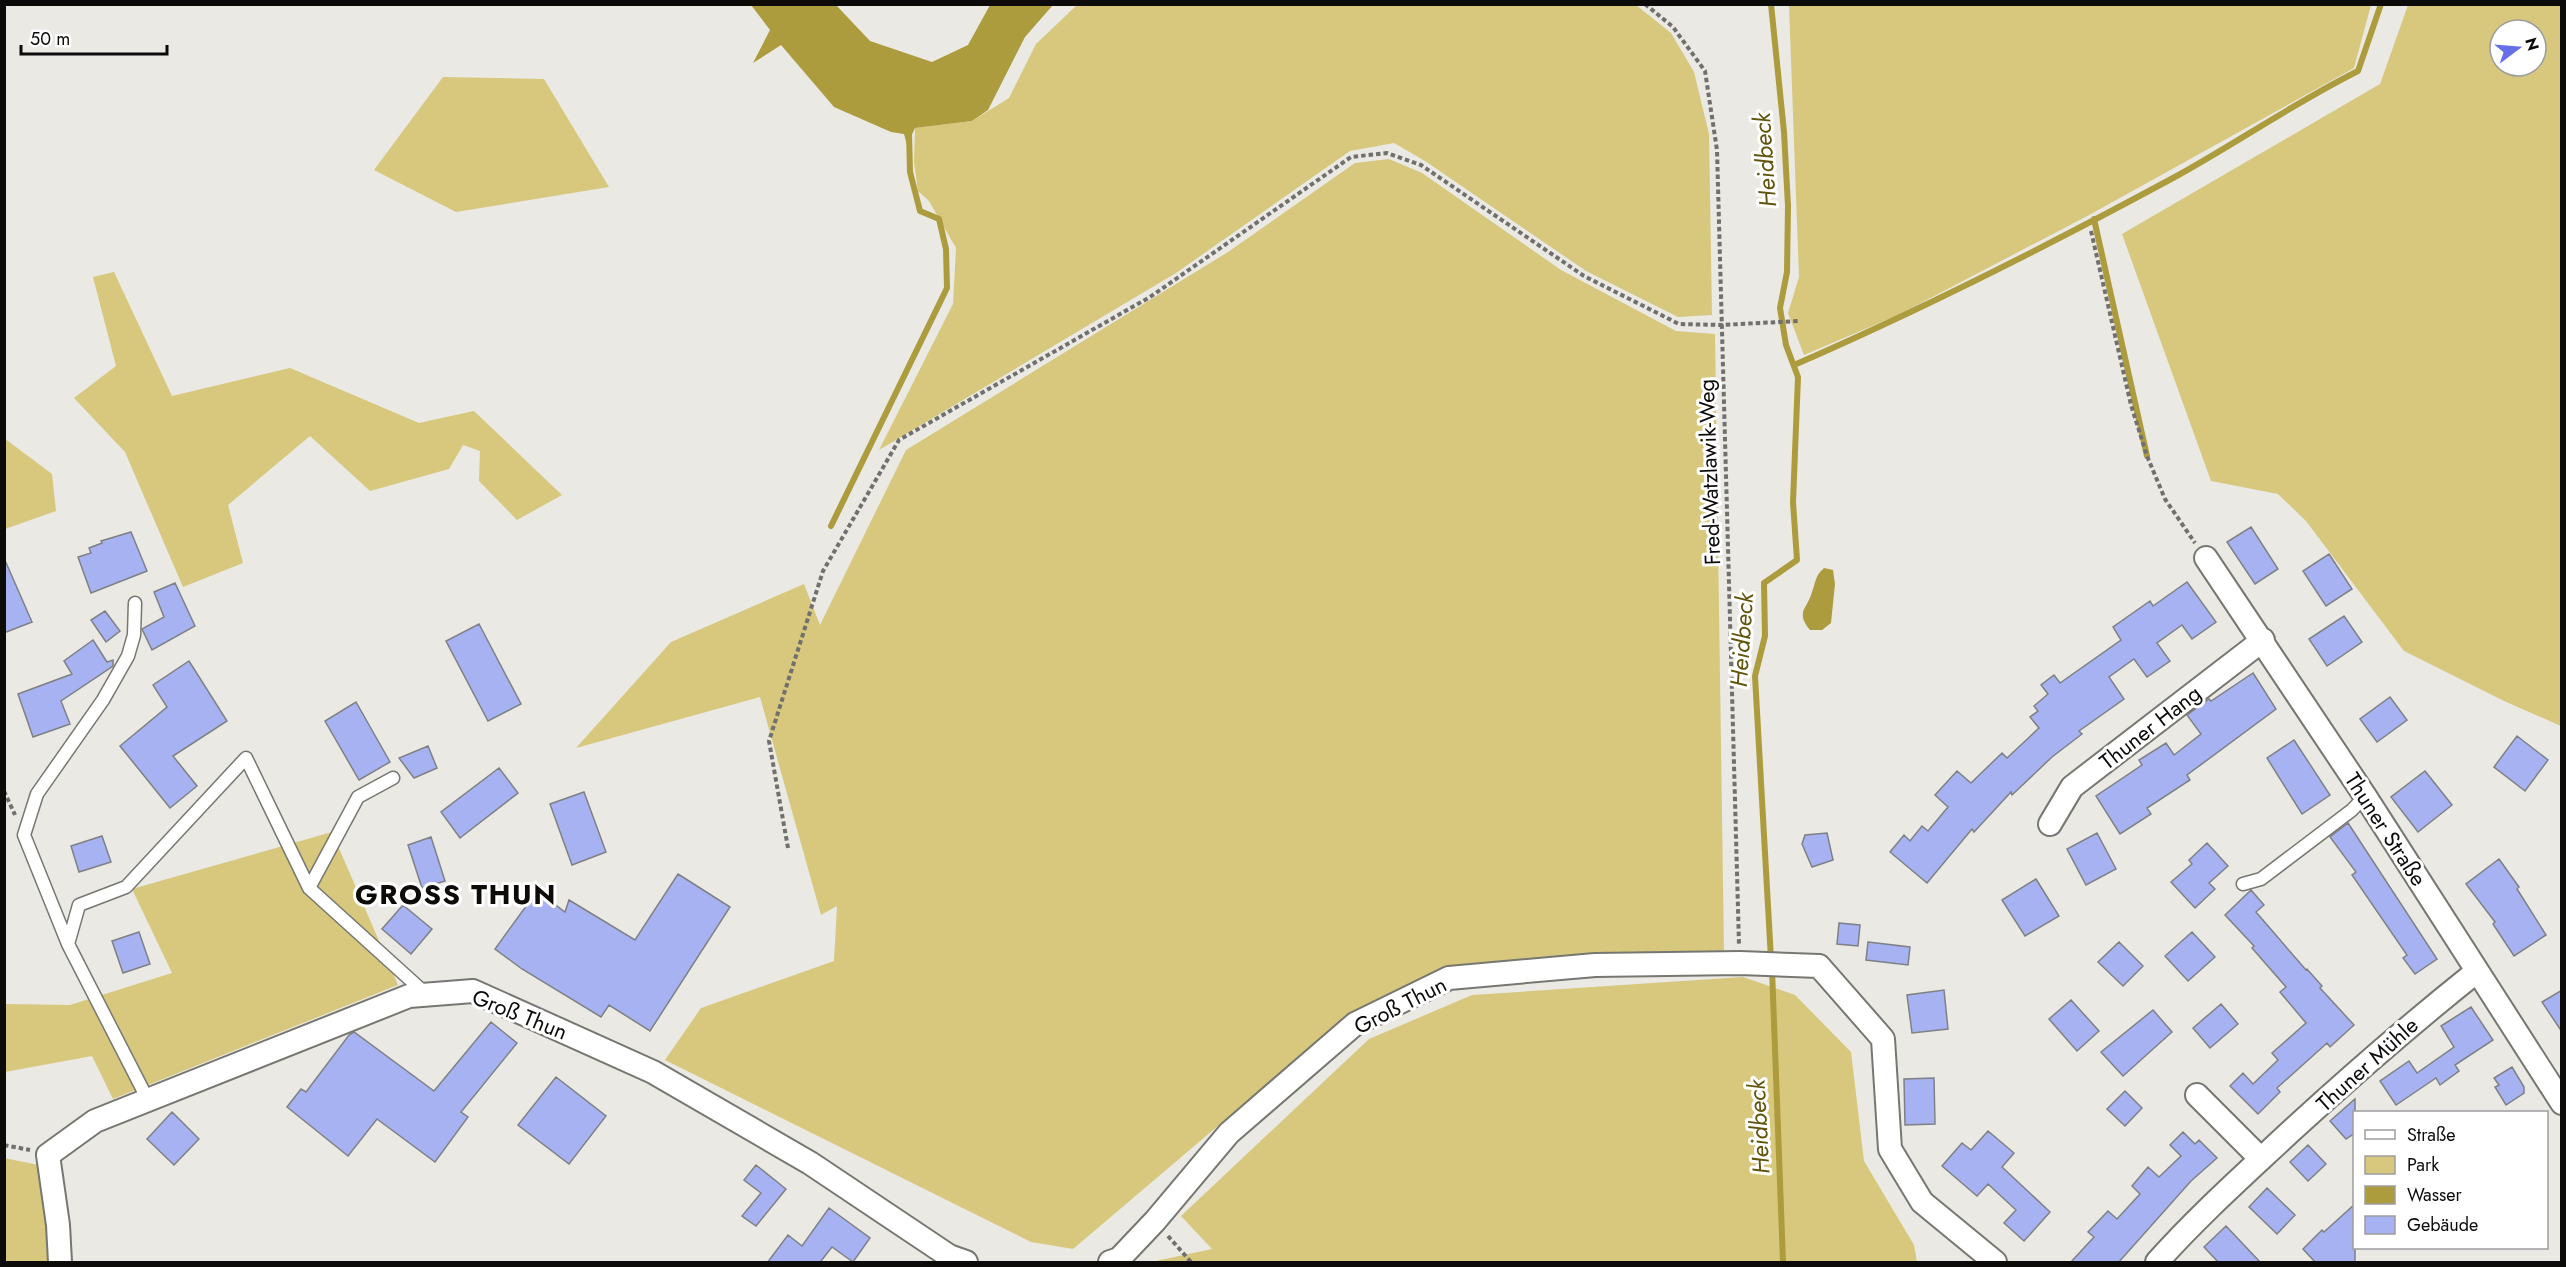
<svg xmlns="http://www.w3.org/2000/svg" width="2566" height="1267" font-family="Jost,sans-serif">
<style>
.green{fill:#d7c87d;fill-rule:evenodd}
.water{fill:#ad9c3d}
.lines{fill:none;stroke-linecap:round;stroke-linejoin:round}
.stream{stroke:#ad9c3d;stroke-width:6}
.building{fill:#a6b2f2;stroke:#7f8084;stroke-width:1.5}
.service-casing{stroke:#777772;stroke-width:15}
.minor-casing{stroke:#777772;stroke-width:26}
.path{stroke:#71706e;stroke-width:4;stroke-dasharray:4.5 3;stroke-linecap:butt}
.service{stroke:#fff;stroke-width:12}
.minor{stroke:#fff;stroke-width:22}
.labels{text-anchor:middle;stroke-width:6;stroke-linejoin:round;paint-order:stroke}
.street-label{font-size:22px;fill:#0c0b0a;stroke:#fff}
.water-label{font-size:24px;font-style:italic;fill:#60540a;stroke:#fff}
.district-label{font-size:28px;font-weight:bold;letter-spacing:1.5px;fill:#0c0b0a;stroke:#fff}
</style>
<rect width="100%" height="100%" fill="#eae9e4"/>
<path class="green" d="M1077,5h559l35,28 23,39 15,62 3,181 -34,2 -92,-46 -161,-110 -31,-18 -44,8 -174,122 -297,177 74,-146 3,-56 -27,-47 -11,-10 -4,-29 1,-34 57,-7 37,-23 27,-54z
M1789,5v-1l582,1 -17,63 -263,146 -193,101 -94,40 -16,-42 11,-36z
M2408,5h153v721l-57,-25 -100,-50 -98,-130 -28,-27 -67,-13 -89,-247 258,-150zM2500,30h36v36h-36z
M443,77l101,2 65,108 -153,25 -82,-42z
M1389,159l33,14 139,97 115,61 39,3 9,617 -276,16 -102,50 -273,232 -42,-7 -366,-182 36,-52 133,-47 3,-55 -16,9 -61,-218 -184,51 95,-106 133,-58 16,41 86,-175 322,-198 127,-89z
M114,272l58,124 118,-28 129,55 55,-12 88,84 -45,25 -38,-39 1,-30 -17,-6 -14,24 -79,22 -60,-55 -82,69 15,58 -60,24 -58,-135 -51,-54 42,-32 -23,-89z
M4,438l48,36 4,37 -51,18z
M332,832l66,153 -285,114 -21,-43 -87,16v-68l65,1 102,-32 -40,-84z
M1743,977l52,18 56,57 13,109 50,84 3,17h-766l61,-13 -31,-33 188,-177 103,-44z
M4,1158l35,7 12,97h-46z"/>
<path class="water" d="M751,5h85l34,36 62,21 36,-17 22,-40h63l-28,32 -37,73 -16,11 -57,7 -8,17 -3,-11 -13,-2 -57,-25 -53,-62 -28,18 17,-33z
M1824,568l9,2 2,14 -4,39 -9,7h-12c-15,-19 -3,-20 2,-38 4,-11 3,-16 12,-24z"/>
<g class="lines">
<path class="stream" d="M2094,219l53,237
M1794,365c129,-56 255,-120 379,-187 62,-34 121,-75 185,-107l23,-67
M831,526l116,-238 -1,-39 -7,-30 -19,-8 -10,-39 -1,-39
M1771,959l-16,-283 10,-40 -1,-53 33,-23 -4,-58 5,-125 -12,-32 -6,-37 7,-36 1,-66 -4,-74 -13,-128
M1772,969l11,293"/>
</g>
<path class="building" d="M2251,527l27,42 -23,15 -28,-42z
M131,532l16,39 -56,22 -13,-36 13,-4 -2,-5 13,-5 -1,-2z
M2329,554l23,35 -26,17 -23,-35z
M4,558l28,64 -28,11z
M2187,582l29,40 -24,17 -10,-14 -25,18 13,18 -23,16 -13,-18 -25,18 15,22 -45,32 3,3 -30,23 -40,38 -1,-3 -37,40 -2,-3 -45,54 -37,-31 14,-17 6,6 12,-15 6,5 20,-24 -13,-12 22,-24 14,12 31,-30 5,5 32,-30 -9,-11 8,-6 -4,-5 14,-12 -7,-9 13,-10 6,8 61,-43 -8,-13 37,-26 3,5z
M175,583l20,43 -43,24 -10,-21 22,-12 -10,-25z
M105,611l15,20 -14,11 -15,-22z
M2344,616l18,26 -35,24 -18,-27z
M479,624l42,80 -33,17 -42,-80z
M93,640l14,22 6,-2v6l-52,35 9,23 -37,13 -15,-43 54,-20 -8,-13z
M189,661l38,60 -54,35 24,30 -27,22 -50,-62 47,-39 -14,-22z
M2253,673l23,36 -89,66 3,5 -43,28 4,6 -31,20 -24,-38 46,-31 -3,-5 27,-17 8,12 27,-21 -14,-19 22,-16 2,2z
M2390,697l17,23 -30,22 -17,-23z
M356,702l34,60 -31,18 -34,-59z
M2517,736l31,24 -23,31 -31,-24z
M2294,740l36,55 -28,19 -35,-56z
M428,746l9,22 -23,10 -15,-20z
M499,768l19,25 -58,45 -19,-26z
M2425,771l27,34 -34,27 -27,-35z
M584,792l22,60 -34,13 -22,-61z
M2348,823l89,136 -22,15 -12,-16 4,-3 -55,-80 4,-3 -26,-35z
M1827,833l6,27 -21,7 -10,-23 3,-9z
M2097,833l19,36 -30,16 -19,-36z
M102,836l9,26 -32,10 -8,-26z
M431,837l14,44 -23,7 -14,-43z
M2207,843l21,23 -19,17 6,6 -20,19 -24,-26 21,-18 -3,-4z
M2499,859l20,28 -2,2 29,46 -32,21 -21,-32 2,-2 -29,-38z
M678,874l52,33 -80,124 -41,-26 -8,12 -79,-48 -27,-20 42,-58 28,21 4,-12 66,40z
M2036,879l23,37 -34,20 -23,-36z
M2251,890l13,15 -8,7 50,58 1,-1 15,17 -2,2 34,37 -24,22 -3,-4 -50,45 3,4 -22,22 -28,-28 13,-13 10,11 25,-24 -6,-7 34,-30 -26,-31 6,-5 -34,-39 2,-2 -29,-31z
M403,905l29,24 -21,25 -29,-25z
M1839,923l21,2 -2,21 -21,-2z
M139,932l11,32 -27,9 -11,-32z
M2192,932l23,25 -27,24 -23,-25z
M1868,942l42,5 -2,18 -42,-5z
M2119,942l24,24 -20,20 -25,-24z
M1944,990l4,39 -36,4 -5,-38z
M2562,990v42l-20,-30z
M2071,1000l28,31 -22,20 -28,-32z
M2221,1004l17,20 -28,24 -17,-20z
M2471,1007l22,33 -38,25 4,6 -19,14 -4,-7 -40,27 -16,-24 29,-20 8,12 37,-26 -13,-21z
M2153,1010l19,22 -49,44 -22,-24z
M491,1022l26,21 -56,69 7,5 -33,45 -58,-43 -29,37 -61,-49 14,-18 5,3 43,-57 5,-3 80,59z
M2512,1067l12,20v6l-18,12 -11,-18 4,-2 -5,-7z
M556,1077l50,39 -37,48 -51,-39z
M1934,1078l1,46 -30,1 -1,-46z
M2125,1091l17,17 -17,18 -18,-17z
M2355,1099v34l-9,6 -16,-18z
M172,1112l27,27 -25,26 -27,-26z
M1988,1131l26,22 -12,14 48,45 -26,29 -20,-18 12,-13 -28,-26 -11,12 -35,-30 20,-23 9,7z
M2183,1132l12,12 4,-4 18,18 -26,23 -73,82h-48l24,-26 -6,-5 20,-21 9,8 23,-25 -8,-8 16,-19 11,10 22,-21 -11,-11z
M2308,1145l18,19 -18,17 -18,-19z
M756,1165l30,24 -30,37 -14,-10 19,-23 -17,-13z
M2267,1188l28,27 -18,19 -28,-27z
M2355,1204v59h-39l-13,-14 19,-19 2,2z
M829,1208l41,30 -17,24 -21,-15 -11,14 2,2h-56l21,-28 14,11z
M2226,1226l17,18 18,19h-42l-15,-16z"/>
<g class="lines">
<g class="service-casing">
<path id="service" d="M135,603l-1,32 -6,21 -25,44 -66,94 -13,41 44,109 80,156
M2243,884l18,-5 91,-69 13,-14
M309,888l49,-91 35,-19
M68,944l11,-39 47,-18 120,-129 63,130 117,106"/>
</g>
<g class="minor-casing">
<path id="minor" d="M2206,558l159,238 197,307
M2050,824l22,-37 191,-147
M2197,1095l64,64
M60,1262l-2,-37 -10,-70 47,-34 314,-125 64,-5 180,81 157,91 139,93 17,6
M1110,1262l9,-3 36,-38 74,-88 126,-109 94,-46 146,-13 145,-2 79,3 64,73 7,110 32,53 73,60
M2157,1262c41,-46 88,-88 133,-130 61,-56 122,-109 186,-160"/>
</g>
<path class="path" d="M1645,4l28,23 32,44 12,79 22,795
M2091,231l40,174 16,51 18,43 30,44
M4,791l11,24
M788,848l-19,-107 54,-170 76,-131 251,-143 201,-140 36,-4 34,12 163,111 95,48 42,1 78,-4
M4,1145l26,5
M1168,1236l23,26"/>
<use href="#service" class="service"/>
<use href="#minor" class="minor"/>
</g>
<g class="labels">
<g class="street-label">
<text transform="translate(1709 472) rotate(-92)" y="8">Fred-Watzlawik-Weg</text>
<text transform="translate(2150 727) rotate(-38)" y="8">Thuner Hang</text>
<text transform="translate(2386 829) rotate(57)" y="8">Thuner Straße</text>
<text transform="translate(1400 1005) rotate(-27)" y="8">Groß Thun</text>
<text transform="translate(520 1014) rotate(22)" y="8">Groß Thun</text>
<text transform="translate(2367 1064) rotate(-42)" y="8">Thuner Mühle</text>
</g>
<g class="water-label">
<text transform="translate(1765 160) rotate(-94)" y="8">Heidbeck</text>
<text transform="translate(1742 640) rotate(-86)" y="8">Heidbeck</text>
<text transform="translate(1759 1127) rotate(-93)" y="8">Heidbeck</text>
</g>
<g class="district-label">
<text x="456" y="904">GROSS THUN</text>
</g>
</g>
<rect width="2566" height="1267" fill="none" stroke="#0c0b0a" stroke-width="12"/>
<rect x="2353" y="1111" width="195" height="138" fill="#ffffff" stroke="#9e9d9d" stroke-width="1.5"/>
<rect x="2365" y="1130" width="30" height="9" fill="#ffffff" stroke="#9e9d9d" stroke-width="1.5"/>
<text x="2407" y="1141" font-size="18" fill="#0c0b0a">Straße</text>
<rect x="2365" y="1156" width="30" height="18" fill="#d7c87d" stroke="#9e9d9d" stroke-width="1.5"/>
<text x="2407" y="1171" font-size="18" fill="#0c0b0a">Park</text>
<rect x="2365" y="1186" width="30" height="18" fill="#ad9c3d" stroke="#9e9d9d" stroke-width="1.5"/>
<text x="2407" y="1201" font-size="18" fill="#0c0b0a">Wasser</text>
<rect x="2365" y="1216" width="30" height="18" fill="#a6b2f2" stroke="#9e9d9d" stroke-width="1.5"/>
<text x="2407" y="1231" font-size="18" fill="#0c0b0a">Gebäude</text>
<g transform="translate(2518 48) rotate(74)"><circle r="28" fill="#ffffff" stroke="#9e9d9d" stroke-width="1.5"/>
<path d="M0-4.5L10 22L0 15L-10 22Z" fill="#646fe8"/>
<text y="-9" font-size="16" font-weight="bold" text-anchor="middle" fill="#0c0b0a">N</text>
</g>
<path d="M21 45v9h146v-9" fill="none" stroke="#0c0b0a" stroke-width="3"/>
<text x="30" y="45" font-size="18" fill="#0c0b0a" stroke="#ffffff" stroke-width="4.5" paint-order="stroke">50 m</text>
</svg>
